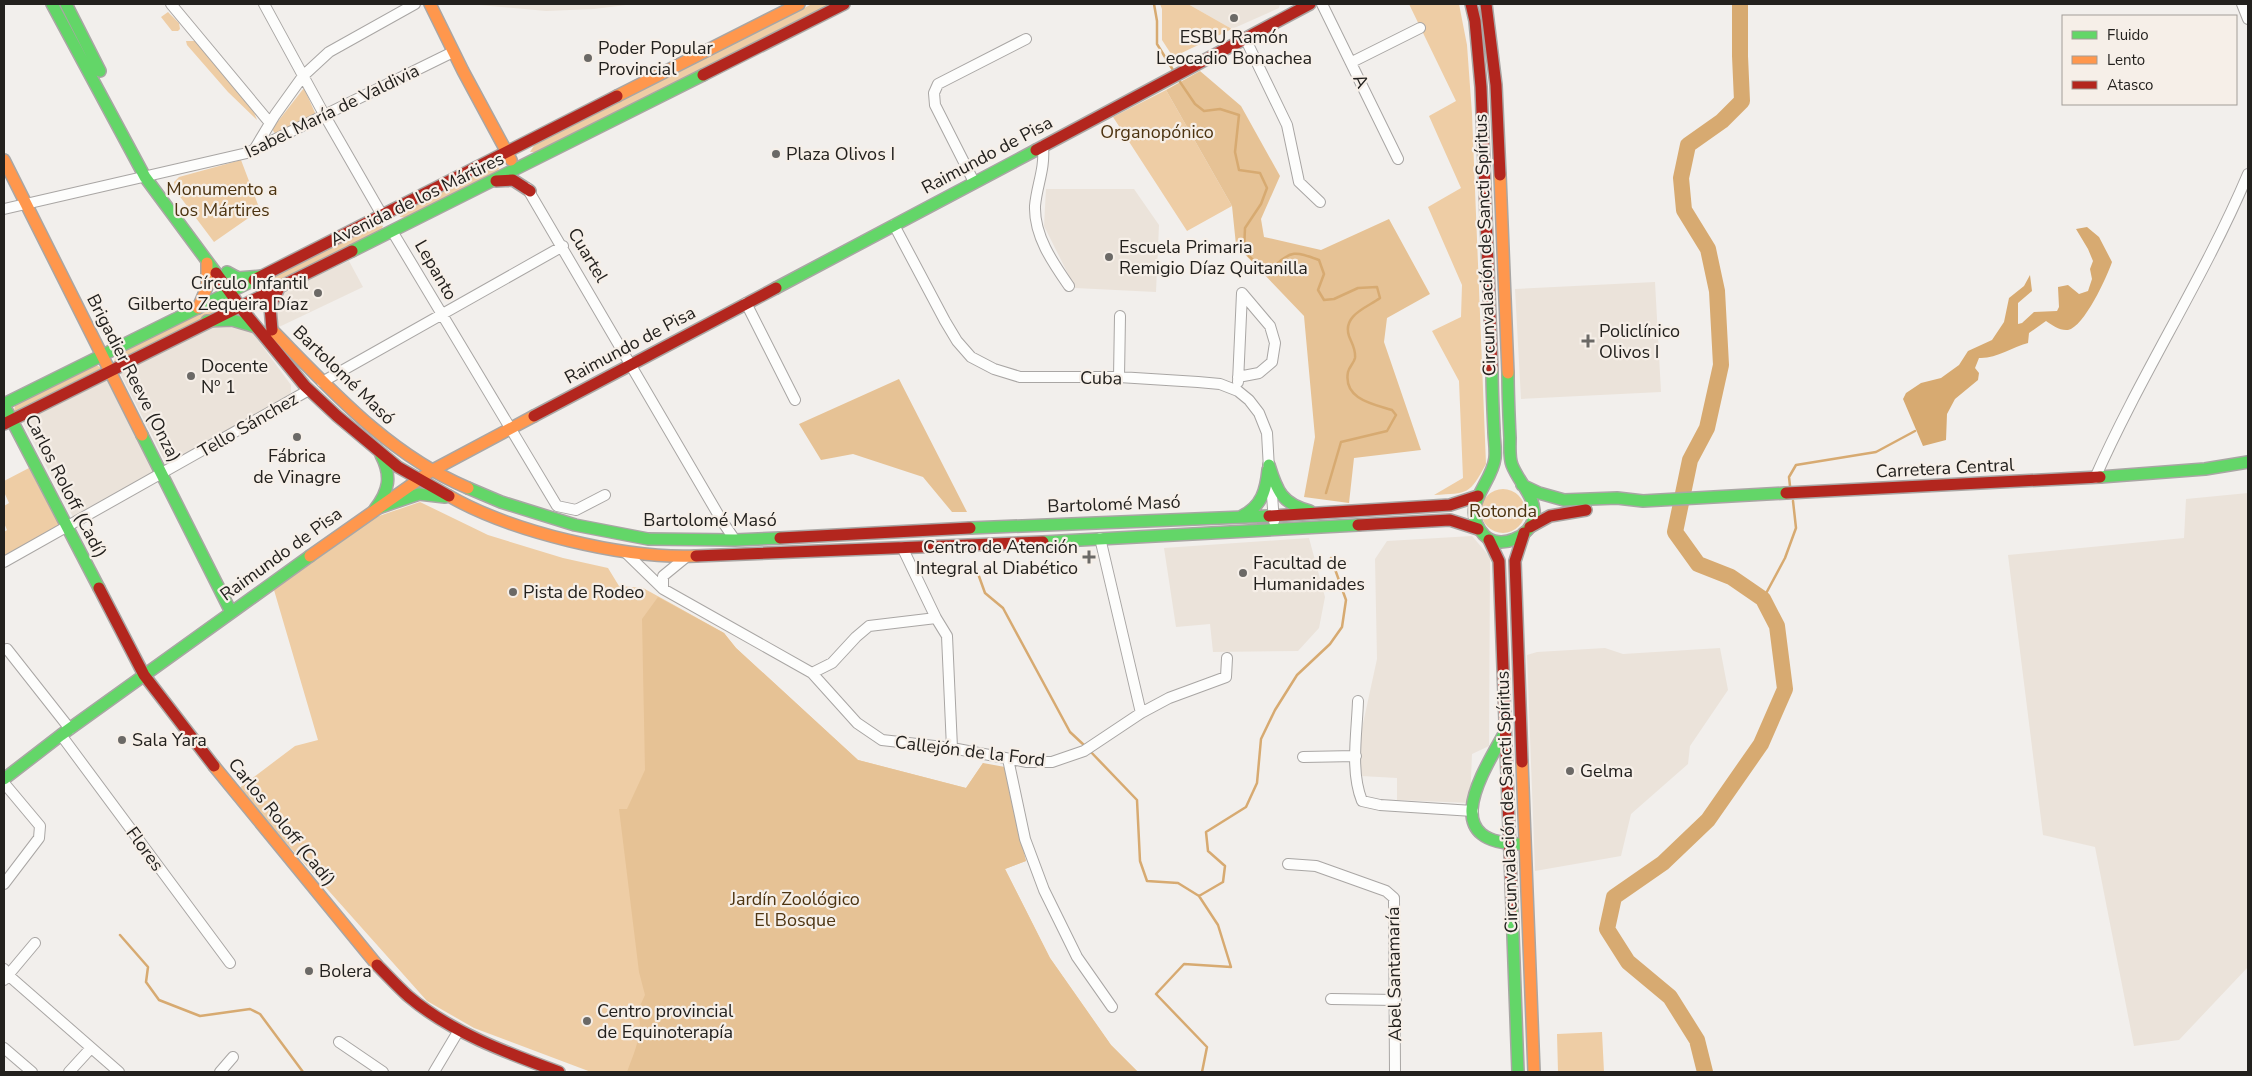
<svg xmlns="http://www.w3.org/2000/svg" width="2252" height="1076" font-family="'Nunito Sans',sans-serif">
<style>
.built{fill:#ebe3da}
.green{fill:#eecda5}
.forest{fill:#e6c295}
.water{fill:#d7aa71}
.lines{fill:none;stroke-linecap:round;stroke-linejoin:round}
.stream{stroke:#d7aa71;stroke-width:2.5}
.river{stroke:#d7aa71;stroke-width:16}
.street-casing{stroke:#a9a6a4;stroke-width:12}
.fast-casing{stroke:#a9a6a4;stroke-width:14}
.slow-casing{stroke:#a9a6a4;stroke-width:14}
.jam-casing{stroke:#a9a6a4;stroke-width:14}
.street{stroke:#fdfdfc;stroke-width:10}
.fast{stroke:#63d668;stroke-width:11}
.slow{stroke:#ff974d;stroke-width:11}
.jam{stroke:#b3261e;stroke-width:11}
.poi-dot{fill:#6b6966;stroke:#f6efe8;stroke-width:2}
.labels{text-anchor:middle;stroke-width:4.5;stroke-linejoin:round;paint-order:stroke}
.poi-label{font-size:18px;fill:#23211e;stroke:#f6efe8;text-anchor:start}
.street-label{font-size:18px;fill:#23211e;stroke:#f6efe8}
.park-label{font-size:18px;fill:#4d3411;stroke:#f6efe8}
</style>
<rect width="100%" height="100%" fill="#f2efec"/>
<path class="built" d="M468,4h166l-40,5 -48,2z
M1188,4h92l-1,4 -47,21z
M1046,189h88l25,36 -3,67 -81,-4 -31,-62z
M349,261l14,26 -84,40 -3,-14 5,-17 7,-7z
M1655,282l6,110 -140,7 -6,-110z
M216,324l36,8 39,53v7l-4,7 -120,66 -47,-92z
M108,378l50,95 -85,44 -50,-95z
M2248,493v474l-69,73 -45,6 -39,-199 -52,-12 -35,-280 176,-17 2,-39z
M1472,536l18,21 -1,189 -17,8 -2,49 -73,-3v-22l-36,-2 -2,-34 18,-83 -2,-100 12,-18z
M1309,538l16,59 -6,31 -21,23 -85,1 -3,-28 -34,3 -12,-79z
M1605,648l18,6 97,-6 8,42 -38,56 -2,18 -57,50 -10,42 -86,15 -8,-216 10,-3z"/>
<path class="green" d="M812,4h22l-293,148h-11l5,-8z
M1160,4h28l44,25 -59,28 -11,-17v-31z
M1409,4h50l8,41 5,69 14,350c-17,31 -17,29 -52,31l29,-17 -4,-97 -27,-50 29,-14 1,-32 -34,-78 33,-19 -32,-72 27,-15z
M168,12l11,11 1,6 -2,2h-6l-11,-14z
M186,41h9l58,69 4,10 -29,-28 -41,-47z
M304,88l12,27 -40,20 -4,-6z
M1166,90l66,116 -45,25 -74,-114z
M241,160l19,50 -46,32 -39,-52 -1,-8 5,-5z
M494,165l6,2 -3,5 -90,46 -7,-1 2,-6z
M377,224l6,2 -3,7 -118,58 -8,-1 4,-6z
M214,305l9,1 -5,8 -104,48 2,-8z
M96,365l6,3 -88,44 1,-7z
M29,468l31,59 -56,29v-24l3,-2 -3,-7v-17l5,-3 -5,-11v-11z
M1481 511a22 22 0 1 1 44 0a22 22 0 1 1-44 0Z
M420,502l68,33 75,23 45,10 11,18 24,2 31,17 50,28 12,15 122,112 108,28 17,-25 43,98 -21,8 45,89 61,87 27,27h-547l-117,-44 -47,-27 -189,-212 57,-43 23,-6 -44,-150 102,-73z
M1602,1032l2,40h-46l-1,-38z"/>
<path class="forest" d="M1200,71l41,35 39,70 -19,43 3,18 57,13 68,-31 41,75 -43,24 -3,24 37,108 -67,8 -5,45 -45,-6 11,-60 -11,-121 -68,-71 -4,-39 -66,-116z
M899,379l68,133h-15l-29,-35 -70,-23 -32,6 -22,-36z
M658,597l66,36 12,15 122,112 108,28 17,-25 22,4 21,94 -21,8 45,89 61,87 27,27h-511c7,-19 17,-40 11,-62l7,-15 -6,-23 -20,-163h8l18,-39 -3,-151z"/>
<path class="water" d="M2087,227l12,10 13,25c-5,15 -28,65 -44,68 -8,1 -16,-5 -22,-9l-17,12 -1,10c-16,4 -32,16 -49,15l-4,10 4,5 -1,7 -23,19 -8,15 -1,26 -23,6 -20,-47 3,-6 15,-10 20,-5 18,-13 9,-14 24,-11 12,-18 5,-24 15,-12 6,-11 2,16 -14,12v21l4,-1 12,-11 23,-1 2,-4 -1,-20 10,-2 11,9 9,-3 4,-12 -2,-10 3,-8 -5,-12 -12,-20z"/>
<g class="lines">
<path class="stream" d="M1154,4l3,17v23l16,26
M1178,79l17,25 9,7 16,-2 19,6 -4,37 4,18 21,3 7,15 -6,16 -16,24 -1,23 12,12 18,4c17,-18 23,-15 45,-7l5,14 -6,16 6,10 10,-1 24,-11 19,-1 3,11c-12,9 -38,17 -31,38 3,8 7,13 6,22 -1,5 -6,9 -7,14 -5,27 25,32 44,38l4,5 -9,16 -46,11 -15,51
M1790,486l-1,-9 7,-12 80,-13 39,-21
M976,568l9,25 18,15 67,124 15,14
M1763,599l22,-41 11,-30 -3,-27
M1089,750l48,50 3,61 7,20 31,2 21,13
M120,935l28,32 -2,15 13,18 41,16 50,-7 10,5 43,58
M1202,1072l5,-25 -51,-53 28,-30 47,3 -13,-42 -19,-29 24,-14 2,-16 -17,-15 -2,-19 40,-25 11,-24 4,-44 14,-29 22,-35 33,-31 12,-17 4,-27 -15,-42"/>
<path class="river" d="M1705,1072l-8,-32 -27,-43 -42,-35 -21,-33 7,-32 49,-34 45,-43 53,-76 24,-55 -8,-63 -14,-27 -32,-22 -33,-13 -23,-32 15,-72 17,-32 14,-63 -4,-74 -9,-42 -24,-39 -3,-32 7,-33 34,-24 20,-20 -2,-45v-52"/>
<g class="street-casing">
<path id="street" d="M171,4l99,119
M264,4l61,112 57,99
M1322,4l76,155
M2242,4l6,15
M1245,38l42,87 12,57 21,20
M1352,62l68,-34
M1043,146c2,24 -6,38 -8,60 -1,30 18,57 34,80
M254,150l21,-35 28,-39 26,-24 86,-48
M974,182l-39,-77 -1,-12 4,-9 88,-45
M527,188l195,333 13,19
M4,209l243,-56 206,-101
M894,225l51,96 12,20 14,16 23,12 26,8h99l79,5 22,2 18,7 11,9 10,13 8,20 2,36
M392,231l165,275 19,4 29,-15
M746,303l49,97
M1119,377l1,-61
M1238,377l21,-4 13,-11 3,-19 -5,-17 -28,-33
M322,382l241,-136
M1238,382l4,-89
M2095,478c46,-104 109,-200 153,-304
M1271,483l3,38
M1100,538l41,175
M902,547l34,71 11,18 5,112
M626,553l37,36 149,84 45,50 25,17 70,8 75,14h25l32,-11 57,-38 28,-15 57,-21 1,-19
M4,562l305,-172
M663,589v-13l22,-18
M7,649l63,80
M812,673l20,-10 24,-26 13,-11 67,-8
M1358,701c-1,32 -8,70 4,100l18,4 93,6
M61,735l169,228
M1303,757l53,-1
M1008,759l17,80 19,51 33,67 35,50
M4,783l36,43 -1,12 -35,46
M1288,864l28,2 70,25 8,7 1,174
M4,969l4,6 111,97
M4,980l31,-37
M1331,999l65,1
M339,1042l44,30
M4,1048l28,24
M69,1072l22,-24
M220,1072l13,-15
M434,1072l25,-42"/>
</g>
<g class="fast-casing">
<path id="fast" d="M52,4l93,173 71,96
M66,4l34,67
M352,251l351,-176
M227,272l11,6 24,-2
M776,288l260,-138
M207,321l25,-1 24,7
M1492,370c0,20 1,40 2,61 0,8 2,18 1,27 -3,27 -37,48 -11,77 15,16 48,2 50,-19 2,-19 -15,-33 -22,-51 -3,-8 -2,-18 -2,-27 -1,-21 -2,-43 -2,-65
M4,404l250,-124
M7,411l92,177
M142,435l89,177
M1269,465c8,26 13,39 41,46
M2100,477l105,-8 43,-7
M1522,485l17,8 25,7 53,-2 26,3 143,-8
M468,488l33,14 74,23 73,14 87,1 45,-2
M375,509l44,-15 26,3
M375,509c14,-18 17,-33 6,-54
M1242,516c20,-10 24,-26 26,-46
M970,528l299,-12
M1043,542l315,-17
M1505,732c-23,42 -69,112 17,112
M4,779l57,-44 249,-179
M1512,908l6,164"/>
</g>
<g class="slow-casing">
<path id="slow" d="M430,4l33,67 48,89
M617,96l182,-92
M4,160l138,275
M1500,175l8,198
M198,308l9,-21v-24
M272,330c59,60 117,125 196,158
M449,496c63,36 175,63 247,60
M310,556l121,-85 103,-55
M1522,762l12,310
M214,766l163,199"/>
</g>
<g class="jam-casing">
<path id="jam" d="M1471,4l4,17 6,66 11,283
M1486,4l10,81 4,90
M703,75l141,-71
M1036,150l274,-146
M496,181l17,-1 17,11
M216,273l29,40 60,73 32,30 61,51 51,29
M254,280l363,-184
M272,330l-2,-23 9,-19
M534,416l242,-128
M4,424l348,-173
M1786,493l314,-16
M1269,516l181,-11 28,-9
M1358,525l92,-5 28,9
M1530,527l20,-11 36,-6
M780,538l190,-10
M1489,540l10,21 13,347
M696,556l347,-14
M99,588l45,87 70,91
M1522,762l-7,-201 9,-28
M377,965c10,10 20,21 31,31 42,36 99,57 151,76"/>
</g>
<use href="#street" class="street"/>
<use href="#fast" class="fast"/>
<use href="#slow" class="slow"/>
<use href="#jam" class="jam"/>
</g>
<g class="poi-dot">
<circle cx="1234" cy="18" r="5"/>
<circle cx="588" cy="58" r="5"/>
<circle cx="776" cy="154" r="5"/>
<circle cx="1109" cy="257" r="5"/>
<circle cx="318" cy="293" r="5"/>
<path d="M1585.5 333.5h5v5h5v5h-5v5h-5v-5h-5v-5h5z"/>
<circle cx="191" cy="376" r="5"/>
<circle cx="297" cy="437" r="5"/>
<path d="M1086.5 549.5h5v5h5v5h-5v5h-5v-5h-5v-5h5z"/>
<circle cx="1243" cy="573" r="5"/>
<circle cx="513" cy="592" r="5"/>
<circle cx="122" cy="740" r="5"/>
<circle cx="1570" cy="771" r="5"/>
<circle cx="309" cy="971" r="5"/>
<circle cx="587" cy="1021" r="5"/>
</g>
<g class="labels">
<g class="poi-label">
<text x="1234" y="43" text-anchor="middle">ESBU Ramón<tspan x="1234" dy="21">Leocadio Bonachea</tspan></text>
<text x="598" y="54">Poder Popular<tspan x="598" dy="21">Provincial</tspan></text>
<text x="786" y="160">Plaza Olivos I</text>
<text x="1119" y="253">Escuela Primaria<tspan x="1119" dy="21">Remigio Díaz Quitanilla</tspan></text>
<text x="308" y="289" text-anchor="end">Círculo Infantil<tspan x="308" dy="21">Gilberto Zequeira Díaz</tspan></text>
<text x="1599" y="337">Policlínico<tspan x="1599" dy="21">Olivos I</tspan></text>
<text x="201" y="372">Docente<tspan x="201" dy="21">Nº 1</tspan></text>
<text x="297" y="462" text-anchor="middle">Fábrica<tspan x="297" dy="21">de Vinagre</tspan></text>
<text x="1078" y="553" text-anchor="end">Centro de Atención<tspan x="1078" dy="21">Integral al Diabético</tspan></text>
<text x="1253" y="569">Facultad de<tspan x="1253" dy="21">Humanidades</tspan></text>
<text x="523" y="598">Pista de Rodeo</text>
<text x="132" y="746">Sala Yara</text>
<text x="1580" y="777">Gelma</text>
<text x="319" y="977">Bolera</text>
<text x="597" y="1017">Centro provincial<tspan x="597" dy="21">de Equinoterapía</tspan></text>
</g>
<g class="street-label">
<text transform="translate(1361 81) rotate(64)" y="6">A</text>
<text transform="translate(332 111) rotate(-26)" y="6">Isabel María de Valdivia</text>
<text transform="translate(987 155) rotate(-28)" y="6">Raimundo de Pisa</text>
<text transform="translate(417 199) rotate(-26)" y="6">Avenida de los Mártires</text>
<text transform="translate(1485 245) rotate(-92)" y="6">Circunvalación de Sancti Spíritus</text>
<text transform="translate(588 255) rotate(59)" y="6">Cuartel</text>
<text transform="translate(436 270) rotate(60)" y="6">Lepanto</text>
<text transform="translate(630 345) rotate(-28)" y="6">Raimundo de Pisa</text>
<text transform="translate(344 375) rotate(44)" y="6">Bartolomé Masó</text>
<text transform="translate(134 378) rotate(63)" y="6">Brigadier Reeve (Onza)</text>
<text transform="translate(1101 378) rotate(1)" y="6">Cuba</text>
<text transform="translate(248 425) rotate(-30)" y="6">Tello Sánchez</text>
<text transform="translate(1945 468) rotate(-3)" y="6">Carretera Central</text>
<text transform="translate(66 486) rotate(63)" y="6">Carlos Roloff (Cadí)</text>
<text transform="translate(1114 504) rotate(-2)" y="6">Bartolomé Masó</text>
<text x="710" y="526">Bartolomé Masó</text>
<text transform="translate(281 554) rotate(-36)" y="6">Raimundo de Pisa</text>
<text transform="translate(970 751) rotate(7)" y="6">Callejón de la Ford</text>
<text transform="translate(1507 802) rotate(-92)" y="6">Circunvalación de Sancti Spíritus</text>
<text transform="translate(282 822) rotate(51)" y="6">Carlos Roloff (Cadí)</text>
<text transform="translate(145 849) rotate(54)" y="6">Flores</text>
<text transform="translate(1394 974) rotate(-91)" y="6">Abel Santamaría</text>
</g>
<g class="park-label">
<text x="1157" y="138">Organopónico</text>
<text x="222" y="195">Monumento a<tspan x="222" dy="21">los Mártires</tspan></text>
<text x="1503" y="517">Rotonda</text>
<text x="795" y="905">Jardín Zoológico<tspan x="795" dy="21">El Bosque</tspan></text>
</g>
</g>
<rect width="2252" height="1076" fill="none" stroke="#23211e" stroke-width="10"/>
<rect x="2062" y="15" width="175" height="90" fill="#f6efe8" stroke="#a29d97"/>
<rect x="2072" y="31" width="25" height="8" fill="#63d668" stroke="#a29d97"/>
<text x="2107" y="40" font-size="15" fill="#23211e">Fluido</text>
<rect x="2072" y="56" width="25" height="8" fill="#ff974d" stroke="#a29d97"/>
<text x="2107" y="65" font-size="15" fill="#23211e">Lento</text>
<rect x="2072" y="81" width="25" height="8" fill="#b3261e" stroke="#a29d97"/>
<text x="2107" y="90" font-size="15" fill="#23211e">Atasco</text>
</svg>
